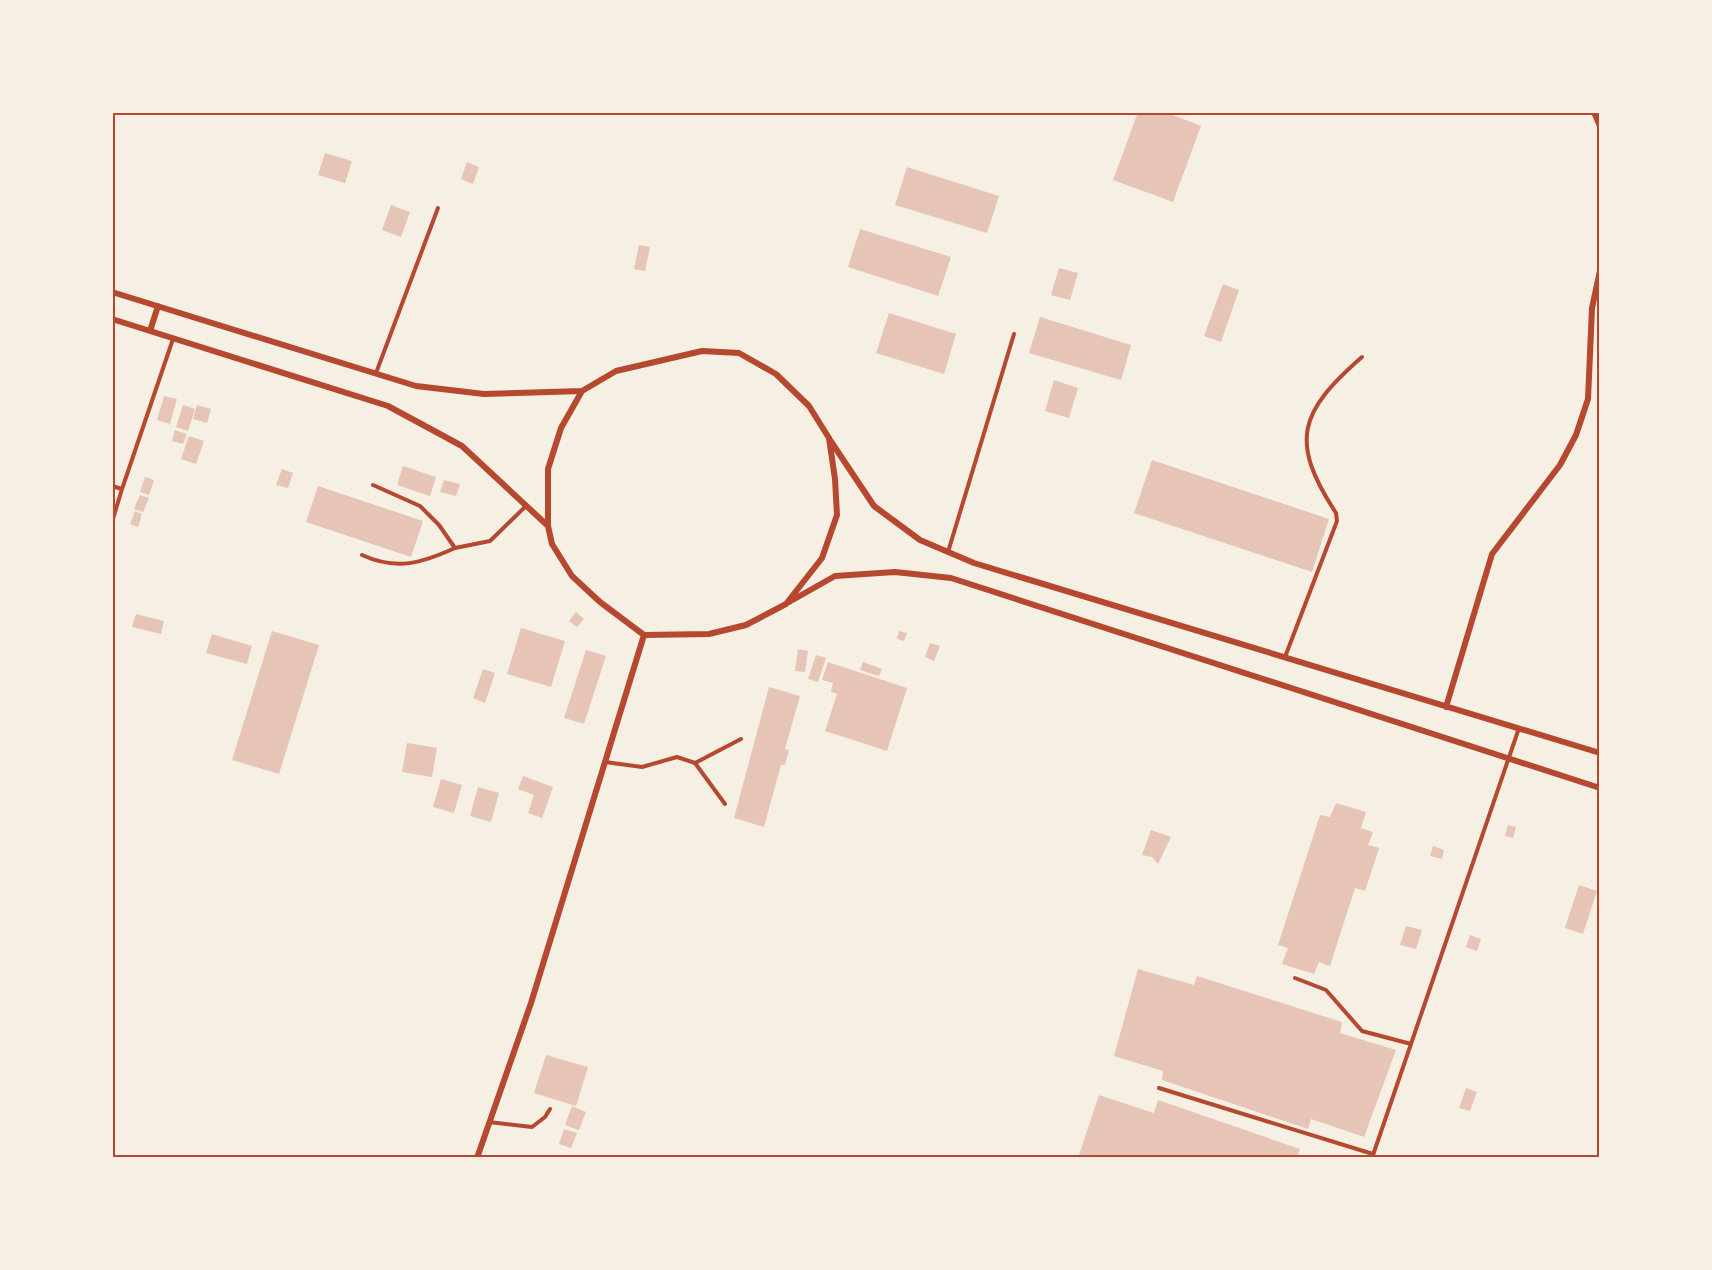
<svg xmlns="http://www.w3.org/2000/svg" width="1712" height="1270" font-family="Karla,sans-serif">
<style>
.building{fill:#e6c5b7}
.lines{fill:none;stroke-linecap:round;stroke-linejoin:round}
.service{stroke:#b5482f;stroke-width:4}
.minor{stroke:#b5482f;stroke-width:6}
.neatline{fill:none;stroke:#b5482f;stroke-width:2}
</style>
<rect width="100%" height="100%" fill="#f6efe4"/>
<path class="building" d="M1138,112h27l36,14 -28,76 -60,-22z
M325,153l27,8 -7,22 -27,-8z
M467,162l12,5 -6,17 -12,-5z
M907,167l92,29 -12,37 -92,-28z
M391,205l19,7 -9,25 -19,-7z
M860,229l91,28 -13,39 -90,-29z
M639,245l11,2 -5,24 -11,-2z
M1059,268l19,5 -8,27 -19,-5z
M1223,284l16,6 -18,52 -17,-6z
M889,313l67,21 -12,40 -68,-21z
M1040,317l91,28 -10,35 -92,-27z
M1054,380l24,8 -9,30 -24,-7z
M164,396l13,3 -7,25 -13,-4z
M183,405l12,4 -7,22 -12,-4z
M197,405l14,4 -4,14 -14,-4z
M175,430l12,4 -4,10 -11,-3z
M189,436l15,5 -8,23 -15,-5z
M1152,460l177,59 -17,53 -178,-59z
M403,466l33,11 -6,19 -33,-11z
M282,469l11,4 -5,15 -12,-3z
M145,477l9,3 -5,15 -9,-3z
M444,480l16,4 -4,12 -16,-4z
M318,486l105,35 -12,36 -105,-35z
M140,495l9,3 -6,14 -9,-3z
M135,511l7,3 -4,13 -8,-3z
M576,612l8,7 -7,8 -8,-6z
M136,614l28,7 -3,13 -29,-7z
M521,628l44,13 -14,46 -44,-13z
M272,631l47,14 -40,129 -47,-14z
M899,631l8,2 -3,8 -7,-2z
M212,634l40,12 -5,18 -41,-11z
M930,643l10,3 -6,15 -9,-4z
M798,649l10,2 -3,21 -10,-1z
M586,650l20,6 -22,68 -20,-6z
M816,655l10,3 -8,24 -10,-3z
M828,662l79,26 -20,63 -62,-20 12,-37 -6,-2 2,-9 -11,-3z
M863,662l19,7 -3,7 -19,-6z
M483,669l12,4 -10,30 -12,-5z
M769,687l31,9 -15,53 4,1 -4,15h-4l-17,62 -30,-9z
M407,743l30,5 -5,29 -30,-5z
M523,776l30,11 -11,31 -14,-5 6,-18 -16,-6z
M441,779l21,6 -8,28 -21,-6z
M478,787l21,6 -8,29 -21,-6z
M1336,803l30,9 -5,16 12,4 -5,13 11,3 -14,43 -10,-3 -25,78 -11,-4 -5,12 -32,-10 6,-16 -10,-3 42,-130 10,2z
M1508,825l8,2 -3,11 -8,-2z
M1151,830l20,7 -13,27 -6,-7 -10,-2z
M1433,846l11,4 -2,9 -12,-3z
M1579,885l18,6 -14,43 -18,-6z
M1406,926l16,4 -6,19 -16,-4z
M1470,935l11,4 -4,12 -11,-4z
M1138,969l56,16 3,-9 145,46 -2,11 56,17 -32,87 -53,-18 -3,10 -146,-49 1,-9 -49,-15z
M546,1055l42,12 -12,39 -42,-13z
M1466,1088l11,4 -7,19 -11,-3z
M1099,1095l55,18 4,-13 142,49 -3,9h-219z
M572,1106l14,6 -7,18 -14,-5z
M564,1129l13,4 -6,15 -12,-4z"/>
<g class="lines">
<path class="service" d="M376,373l62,-165
M373,485l47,21 19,19 16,23 35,-7 36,-35
M112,486l10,3 51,-150
M112,522l10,-33
M948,552l66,-218
M362,555c35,16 60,8 93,-7
M1285,657l52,-136 -1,-8c-47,-72 -37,-101 26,-156
M605,762l37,5 35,-10 18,6 30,41
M695,763l46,-24
M1295,978l31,12 36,41 49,13
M1159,1088l214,66
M489,1122l43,5 13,-10 5,-8
M1372,1158l147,-430"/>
<path class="minor" d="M1594,112l6,14
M112,292l304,94 68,8 98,-3
M112,319l276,87 74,40 86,80
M150,331l8,-25
M702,351l37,2 37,21 33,32 20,32 6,41 2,36 -15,43 -36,46 -40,21 -37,9 -65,1 -44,-33 -28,-26 -20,-32 -4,-18v-57l13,-41 21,-37 34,-20z
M830,440l44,66 46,34 54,23 626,190
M789,602l46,-26 60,-4 56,6 649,210
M1446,707l46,-153 68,-89 16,-30 12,-36 4,-91 8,-37
M477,1158l54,-155 113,-368"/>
</g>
<rect width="1712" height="1270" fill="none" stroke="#f6efe4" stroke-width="228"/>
<rect x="114" y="114" width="1484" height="1042" class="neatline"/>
</svg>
